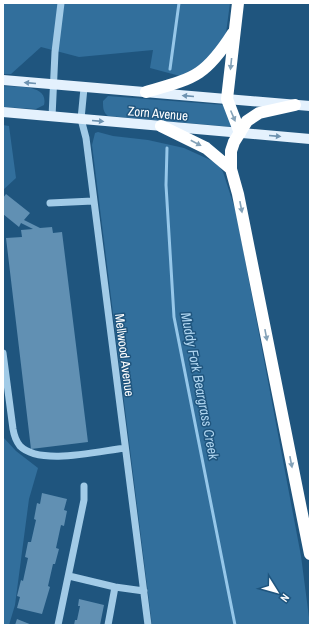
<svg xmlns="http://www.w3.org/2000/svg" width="313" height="628" font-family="'Archivo Narrow',sans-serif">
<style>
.green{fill:#326f9c}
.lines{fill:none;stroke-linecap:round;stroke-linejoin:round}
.stream{stroke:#96c7e9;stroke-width:3}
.building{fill:#6190b3}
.minor{stroke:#a2cbe7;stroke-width:7}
.major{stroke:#e4f1fd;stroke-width:10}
.highway{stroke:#fff;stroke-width:12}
.oneway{fill:#84a2b8}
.oneway2{fill:#6e93b1}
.labels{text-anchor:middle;stroke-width:3;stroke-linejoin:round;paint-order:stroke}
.street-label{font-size:13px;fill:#fff;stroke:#1f557e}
.water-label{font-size:14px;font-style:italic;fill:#aed4ef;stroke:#1f557e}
</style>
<rect width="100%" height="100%" fill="#1f557e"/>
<path class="green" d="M3,3h227l-4,30 -17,28 -29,15 -30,-8 3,-18 -74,7 -38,-10 -30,27h-8z
M3,86c13,1 46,-2 41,19l-8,4 -33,-2z
M108,96l116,9 9,22 -125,-11c-5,-4 -5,-8 -5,-15z
M3,125l6,1 7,52 -13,12z
M98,132l15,4 35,4 36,8 33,15 6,9 13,40 65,344 9,69h-158l-60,-480 3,-12z
M3,437l13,14 22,17 -9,31 -14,106 -6,20h-6z"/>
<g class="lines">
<path class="stream" d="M170,69l9,-66
M167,148l-1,37 8,132 61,308"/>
</g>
<path class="building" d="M6,194l24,19 -6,7 16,8 12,-1 1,6 9,-1 26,210 -57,7 -25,-211 16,-1 -1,-7 12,-1 -12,-6 -2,4 -16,-13v-16z
M42,493l25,6 -3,11 3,1 -3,15 -3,-1 -5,23 3,1 -4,15h-2l-5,22 2,1 -8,27 -25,-6 3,-11 -3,-1 4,-16 2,1 5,-23 -3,-1 3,-15h3l5,-22 -2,-1 3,-16 3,1z
M79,599l25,6 -4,20h-26l1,-5h2l3,-14h-2z
M17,619l15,6h-17z"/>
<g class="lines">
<path class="minor" d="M84,88l-3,31 5,19 62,487
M52,117l3,-65 6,-49
M50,203l43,-2
M3,353l10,76c1,6 3,12 7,17 20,20 79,5 105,2
M69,576l46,11 29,4
M58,625l26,-125v-14
M108,625l7,-38"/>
<path class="major" d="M3,80l307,26
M3,112l307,27"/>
<path class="highway" d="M238,3l-11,96 13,34
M146,92c48,-14 59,-15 87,-59
M295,105l-36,8 -12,8 -13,21 -3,9v18l7,25 72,360
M161,126l45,22 25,21"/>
</g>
<defs><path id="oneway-solid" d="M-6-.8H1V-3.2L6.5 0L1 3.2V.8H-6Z"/></defs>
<g class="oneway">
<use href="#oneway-solid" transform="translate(231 64) rotate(96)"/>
<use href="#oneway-solid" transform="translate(233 116) rotate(67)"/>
<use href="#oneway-solid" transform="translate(196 143) rotate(28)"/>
<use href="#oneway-solid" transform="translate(241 207) rotate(79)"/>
<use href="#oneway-solid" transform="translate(266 335) rotate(79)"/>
<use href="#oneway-solid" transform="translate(291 462) rotate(79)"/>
</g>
<g class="oneway2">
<use href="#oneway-solid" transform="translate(30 83) rotate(-175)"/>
<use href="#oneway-solid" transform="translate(188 96) rotate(-175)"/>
<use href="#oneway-solid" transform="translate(98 121) rotate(5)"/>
<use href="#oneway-solid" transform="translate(275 136) rotate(5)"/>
</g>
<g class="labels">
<g class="street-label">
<text transform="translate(158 113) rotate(5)" y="5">Zorn Avenue</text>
<text transform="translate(125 355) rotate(83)" y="5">Mellwood Avenue</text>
</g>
<g class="water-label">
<text transform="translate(200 386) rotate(79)" y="5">Muddy Fork Beargrass Creek</text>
</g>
</g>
<rect width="313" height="628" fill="none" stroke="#ffffff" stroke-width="8"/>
<g transform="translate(277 592) rotate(127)" stroke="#1f557e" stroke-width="3" paint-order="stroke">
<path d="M0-3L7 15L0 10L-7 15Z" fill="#ffffff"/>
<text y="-6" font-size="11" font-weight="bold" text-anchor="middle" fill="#ffffff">N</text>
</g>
</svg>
